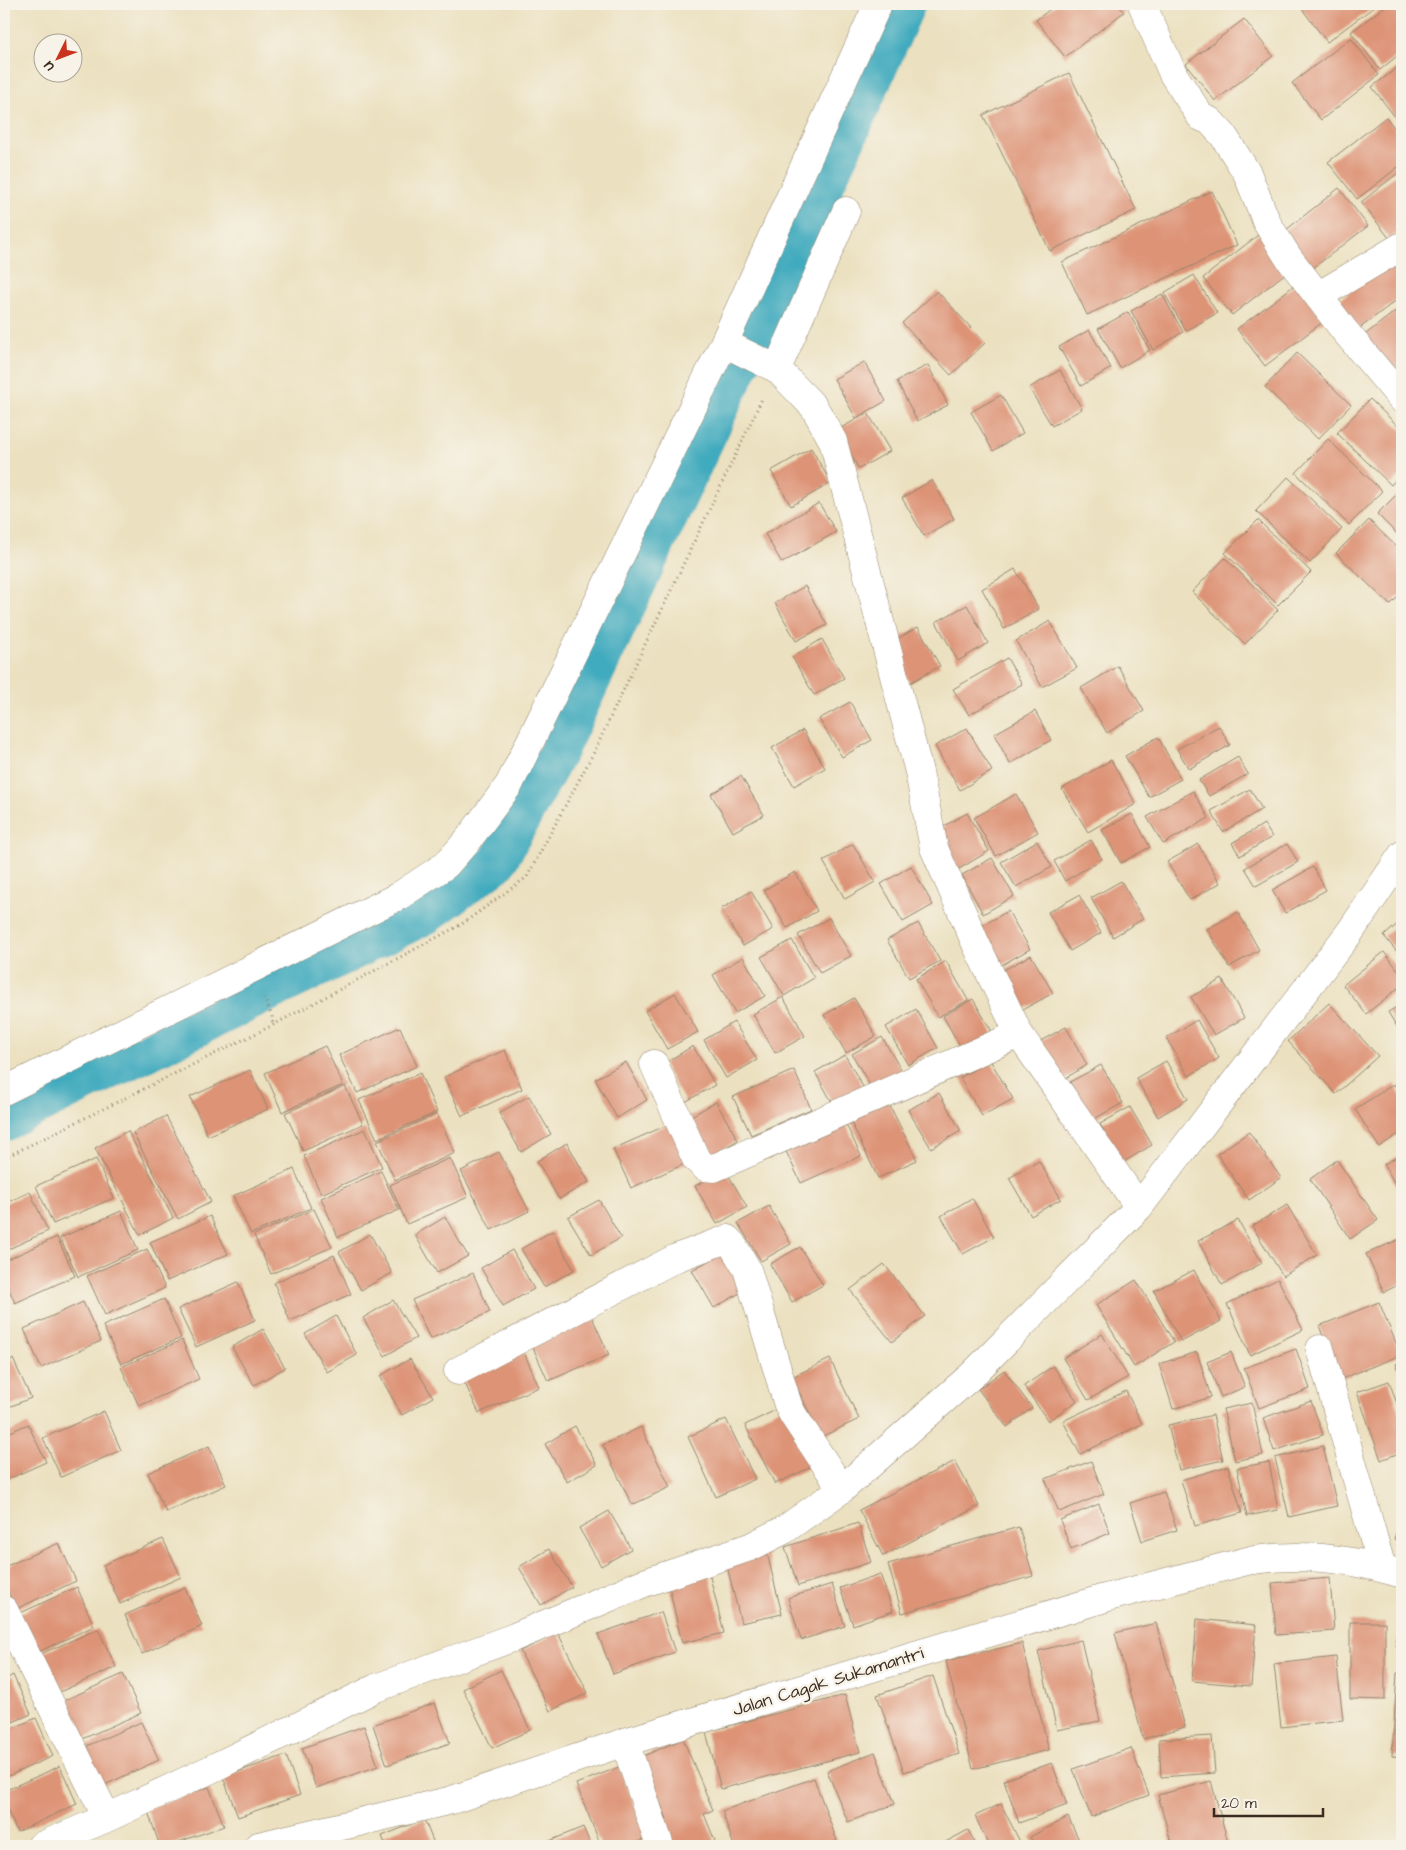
<svg xmlns="http://www.w3.org/2000/svg" width="1406" height="1850" font-family="'Architects Daughter',sans-serif">
<style>
.lines{fill:none;stroke-linecap:round;stroke-linejoin:round}
.canal{stroke:#3faabe;stroke-width:39}
.building{fill:#dd9376}
.minor-casing{stroke:#93856e;stroke-width:29}
.path{stroke:#93856e;stroke-width:3;stroke-dasharray:1 4;stroke-linecap:butt}
.minor{stroke:#fff;stroke-width:28}
.labels{text-anchor:middle;stroke-width:5;stroke-linejoin:round;paint-order:stroke}
.street-label{font-size:18px;fill:#3b2a1e;stroke:#f7f3e8}
</style>
<rect width="100%" height="100%" fill="#f7f3e8"/>
<filter id="ink" filterUnits="userSpaceOnUse"><feTurbulence type="fractalNoise" baseFrequency=".02" numOctaves="2"/><feDisplacementMap in="SourceGraphic" scale="10" xChannelSelector="R" yChannelSelector="G"/><feConvolveMatrix kernelMatrix="1 2 1 2 8 2 1 2 1" color-interpolation-filters="sRGB"/></filter>
<filter id="wash" filterUnits="userSpaceOnUse"><feTurbulence type="fractalNoise" baseFrequency=".0096" numOctaves="4" result="noise"/><feDisplacementMap in="SourceGraphic" scale="20" xChannelSelector="R" yChannelSelector="G"/><feGaussianBlur stdDeviation="1.12" result="paint"/><feColorMatrix in="noise" values="0 0 0 0 0 0 0 0 0 0 0 0 0 0 0 0 0 1.4 0 .05"/><feComposite in="paint" operator="in"/></filter>
<g filter="url(#wash)">
<rect width="100%" height="100%" fill="#ebe0bf"/>
<g class="lines">
<path class="canal" d="M4,1122l422,-207 71,-52 62,-114 286,-607 61,-138"/>
</g>
<g id="blocks">
<path class="building" d="M1057,4h60l7,8 -59,45 -29,-37z
M1301,4h77l-51,38 -28,-37z
M1388,4h14v48l-22,18 -29,-38z
M1244,19l29,37 -58,45 -29,-37z
M1351,38l28,37 -58,45 -29,-37z
M1402,64v62l-30,-39z
M1069,73l67,137 -86,41 -67,-136z
M1386,117l16,21v26l-45,35 -29,-37z
M1402,170v59l-12,10 -29,-37z
M1339,188l29,38 -59,45 -28,-37z
M1212,191l25,54 -150,70 -25,-53z
M1262,232l29,37 -59,46 -29,-37z
M1392,259l10,14v23l-46,35 -21,-28z
M1194,275l23,38 -31,18 -22,-38z
M1296,284l28,37 -59,45 -28,-37z
M937,291l48,52 -34,32 -49,-52z
M1162,294l21,38 -30,18 -22,-39z
M1402,306v60l-12,9 -28,-38z
M1128,312l22,38 -30,18 -22,-39z
M1089,330l22,38 -30,18 -22,-39z
M1297,353l54,52 -33,34 -53,-52z
M864,362l22,39 -30,17 -22,-39z
M928,365l20,40 -31,16 -20,-40z
M1060,370l22,39 -30,17 -23,-38z
M1001,395l22,38 -30,18 -22,-39z
M1370,399l32,31v43l-11,12 -54,-52z
M868,413l22,38 -31,18 -22,-39z
M1328,439l54,52 -33,34 -53,-52z
M811,448l20,35 -40,23 -20,-35z
M1288,477l54,52 -32,34 -54,-52z
M932,480l22,39 -30,17 -22,-38z
M1402,489v50l-25,-25z
M819,503l17,29 -54,31 -17,-29z
M1258,520l53,52 -33,33 -53,-52z
M1369,520l33,32v41l-12,12 -54,-52z
M1225,558l53,52 -33,34 -53,-52z
M1015,569l24,40 -35,20 -22,-40z
M805,586l22,39 -31,16 -21,-38z
M967,605l21,38 -30,18 -22,-39z
M1050,621l27,47 -35,19 -26,-46z
M918,627l22,39 -30,17 -23,-38z
M822,639l22,39 -30,17 -22,-38z
M1007,658l15,26 -53,31 -16,-26z
M1118,666l26,45 -37,22 -26,-45z
M850,702l22,38 -30,17 -23,-38z
M1035,711l16,29 -41,24 -16,-30z
M1219,726l11,19 -41,24 -12,-20z
M967,728l25,43 -32,19 -25,-44z
M803,730l22,38 -31,18 -22,-38z
M1158,737l23,42 -32,18 -24,-41z
M1238,757l10,17 -39,22 -10,-16z
M1111,760l25,44 -48,28 -26,-43z
M741,776l23,39 -31,17 -22,-38z
M1250,789l12,20 -39,23 -12,-21z
M1193,791l16,27 -46,26 -16,-27z
M1016,794l22,38 -42,24 -22,-38z
M967,813l22,38 -30,18 -22,-39z
M1132,814l18,33 -29,16 -19,-33z
M1264,824l8,13 -32,19 -8,-13z
M1091,840l11,19 -37,22 -11,-20z
M1037,841l15,26 -36,20 -15,-25z
M853,844l22,38 -30,17 -22,-38z
M1198,844l22,39 -30,17 -23,-38z
M1287,844l11,18 -42,24 -11,-18z
M992,858l22,38 -31,18 -21,-39z
M911,866l22,39 -30,17 -22,-38z
M1313,867l13,23 -41,23 -13,-23z
M795,872l22,39 -30,17 -23,-38z
M1121,881l22,38 -30,18 -22,-39z
M751,891l22,38 -30,17 -22,-37z
M1079,895l22,38 -31,18 -22,-39z
M1008,911l22,38 -30,17 -22,-38z
M1238,912l21,38 -30,17 -22,-38z
M829,918l22,38 -31,17 -22,-38z
M1402,920v38l-18,-22z
M918,923l22,38 -31,17 -22,-38z
M792,940l22,38 -30,18 -23,-39z
M1384,952l18,23v10l-36,29 -23,-29z
M1031,955l22,38 -31,17 -22,-38z
M743,957l22,39 -30,17 -22,-38z
M946,961l22,39 -30,17 -22,-38z
M1222,979l22,39 -30,17 -23,-38z
M675,993l23,39 -31,17 -22,-38z
M783,997l22,39 -30,17 -22,-39z
M854,998l22,38 -30,17 -22,-38z
M973,999l22,38 -30,18 -22,-39z
M1329,1003l49,53 -42,38 -48,-53z
M1402,1004v31l-14,-23z
M916,1009l22,39 -30,17 -22,-38z
M1197,1020l22,38 -30,18 -23,-38z
M734,1022l23,38 -31,18 -22,-38z
M400,1027l17,39 -60,27 -18,-38z
M1066,1027l21,38 -29,18 -23,-39z
M882,1037l22,38 -30,18 -22,-39z
M325,1046l18,39 -61,27 -17,-39z
M693,1046l22,39 -30,17 -22,-38z
M505,1050l17,39 -60,27 -18,-39z
M845,1055l22,39 -30,17 -22,-39z
M990,1060l23,39 -31,17 -22,-38z
M1166,1061l22,38 -30,18 -22,-39z
M626,1062l21,38 -30,18 -22,-39z
M1101,1065l22,38 -31,17 -22,-38z
M250,1070l18,39 -60,27 -18,-39z
M794,1070l17,39 -60,26 -18,-38z
M420,1073l17,39 -60,27 -18,-39z
M1394,1084l8,13v35l-23,15 -24,-38z
M345,1086l18,38 -60,27 -18,-38z
M939,1093l22,38 -30,17 -23,-38z
M529,1096l22,38 -30,18 -22,-39z
M887,1100l30,60 -39,18 -29,-60z
M716,1102l22,38 -30,18 -22,-39z
M1130,1107l22,38 -30,18 -22,-39z
M437,1114l18,39 -60,27 -18,-39z
M166,1116l45,86 -33,17 -45,-86z
M843,1118l18,38 -60,27 -18,-38z
M674,1122l17,39 -60,27 -18,-39z
M365,1129l17,38 -61,27 -17,-38z
M128,1131l45,87 -33,17 -45,-87z
M1249,1132l32,46 -32,22 -32,-46z
M567,1143l22,39 -30,17 -22,-38z
M499,1152l30,59 -38,19 -30,-59z
M1402,1154v43l-18,-33z
M450,1158l18,39 -61,27 -17,-39z
M96,1159l18,39 -61,26 -17,-38z
M1337,1160l41,60 -28,19 -40,-60z
M1039,1161l22,38 -30,17 -22,-38z
M294,1169l17,39 -60,26 -18,-38z
M725,1169l22,38 -30,17 -22,-38z
M381,1171l18,39 -61,27 -17,-39z
M30,1192l18,39 -44,20v-47z
M972,1198l22,39 -31,17 -22,-38z
M599,1200l22,38 -30,17 -23,-38z
M1287,1205l30,50 -34,21 -31,-50z
M769,1206l22,38 -30,17 -23,-38z
M314,1209l18,38 -61,27 -17,-39z
M121,1211l17,39 -60,27 -18,-39z
M210,1216l18,38 -61,27 -17,-39z
M445,1217l23,39 -31,17 -22,-38z
M1238,1220l24,43 -40,22 -24,-44z
M552,1231l22,39 -30,17 -23,-38z
M370,1234l22,39 -31,17 -22,-38z
M57,1237l18,39 -60,27 -11,-25v-17z
M1402,1238v45l-18,9 -18,-38z
M800,1247l23,38 -31,17 -22,-38z
M147,1249l18,39 -60,27 -18,-39z
M512,1250l22,39 -31,17 -22,-38z
M723,1253l22,37 -31,18 -22,-38z
M334,1255l17,39 -61,27 -16,-38z
M884,1264l41,52 -33,26 -42,-52z
M1194,1270l27,51 -40,21 -27,-51z
M473,1273l17,39 -60,27 -18,-39z
M1278,1279l25,51 -53,25 -23,-51z
M1136,1280l38,62 -40,25 -38,-62z
M238,1282l17,38 -59,27 -18,-38z
M164,1299l17,39 -60,26 -18,-38z
M393,1300l23,38 -31,18 -22,-38z
M83,1302l18,39 -60,27 -17,-39z
M1379,1302l22,53 -60,24 -22,-53z
M591,1315l18,40 -61,26 -17,-38z
M336,1316l21,39 -30,17 -22,-38z
M263,1329l22,39 -31,17 -22,-38z
M1102,1334l26,43 -40,23 -25,-42z
M182,1340l17,39 -60,27 -18,-39z
M522,1348l17,39 -60,26 -18,-38z
M1296,1349l14,40 -51,19 -15,-40z
M1197,1352l14,45 -38,12 -14,-45z
M1231,1352l14,35 -24,10 -14,-35z
M13,1359l18,39 -27,11v-46z
M410,1359l23,38 -31,18 -22,-39z
M830,1359l29,60 -38,18 -29,-60z
M1402,1361v17l-6,-14z
M1053,1366l24,35 -29,20 -24,-35z
M1004,1370l28,38 -25,19 -29,-38z
M1389,1381l13,37v34l-21,8 -24,-68z
M1126,1391l16,33 -62,30 -17,-33z
M1311,1401l12,34 -49,16 -11,-33z
M1252,1403l11,52 -28,6 -12,-52z
M784,1406l29,60 -38,18 -30,-59z
M104,1411l17,39 -60,27 -18,-39z
M1213,1415l10,45 -44,10 -11,-45z
M726,1419l29,60 -39,18 -28,-60z
M28,1424l18,38 -42,19v-46z
M575,1426l22,39 -30,17 -22,-38z
M641,1427l29,60 -38,18 -29,-60z
M209,1446l17,39 -60,27 -18,-39z
M1323,1446l14,60 -48,11 -14,-59z
M955,1461l24,45 -96,50 -24,-46z
M1091,1461l13,33 -45,18 -14,-33z
M1269,1462l9,48 -31,6 -10,-48z
M1228,1466l14,47 -47,13 -14,-46z
M1164,1492l13,38 -35,11 -12,-38z
M1099,1504l11,29 -39,16 -11,-29z
M609,1511l22,38 -30,17 -22,-38z
M1402,1514v28l-8,-3z
M858,1523l13,39 -73,24 -13,-39z
M1019,1527l14,49 -131,37 -14,-49z
M163,1539l18,38 -61,27 -17,-39z
M59,1543l17,38 -60,28 -12,-27v-15z
M549,1549l23,38 -31,18 -22,-38z
M766,1549l16,65 -41,9 -16,-65z
M708,1569l16,64 -42,10 -15,-65z
M880,1574l13,37 -40,14 -13,-37z
M1330,1578l4,53 -58,4 -4,-52z
M832,1584l13,42 -44,14 -13,-42z
M77,1587l17,39 -60,28 -18,-39z
M185,1588l17,38 -60,28 -17,-39z
M661,1612l14,40 -62,22 -15,-40z
M1197,1619l59,6 -5,61 -59,-5z
M1350,1622h35v78l-35,-1z
M1156,1623l29,104 -42,12 -28,-106z
M1402,1627v20l-6,-1z
M98,1629l18,38 -61,27 -17,-39z
M558,1633l30,60 -38,18 -30,-60z
M1081,1640l19,81 -43,9 -19,-79z
M1022,1643l27,107 -76,19 -27,-108z
M1336,1657l7,63 -62,7 -7,-63z
M501,1670l29,60 -38,18 -29,-59z
M1397,1673h5v84l-10,-1z
M123,1674l18,39 -61,27 -17,-39z
M13,1675l18,39 -27,12v-46z
M933,1676l26,78 -55,18 -27,-77z
M845,1695l15,57 -139,37 -15,-57z
M435,1703l15,40 -63,22 -14,-40z
M36,1718l17,38 -49,22v-46z
M141,1722l18,38 -61,28 -18,-39z
M364,1726l14,40 -62,22 -14,-40z
M1212,1736l3,37 -54,4 -2,-38z
M683,1739l30,71 -9,4 13,32h-50l-9,-23 9,-4 -26,-62z
M1131,1748l18,47 -58,22 -18,-48z
M875,1752l20,52 -47,18 -21,-51z
M286,1755l14,40 -62,22 -15,-40z
M1052,1763l15,42 -48,18 -15,-43z
M60,1766l17,38 -60,28 -13,-30v-11z
M619,1767l29,71 -21,8h-26l-25,-62z
M814,1778l23,63 -15,5h-88l-12,-35z
M1211,1781l18,65h-57l-14,-51z
M209,1787l15,39 -57,20h-7l-13,-37z
M1001,1804l21,42h-33l-14,-30z
M1068,1817l14,29h-47l-5,-9z
M424,1819l11,27h-49l-4,-10z
M583,1827l8,19h-50l-1,-1z
M968,1830l9,16h-39z"/>
</g>
</g>
<g filter="url(#ink)">
<use href="#blocks" fill-opacity="0" stroke="#93856e" stroke-width="1"/>
<g class="lines">
<g class="minor-casing">
<path id="minor" d="M1142,4l31,70 28,43 9,4 13,14 24,38 20,50 21,34 56,73 58,69
M1318,296l84,-50
M724,343l53,26 37,38 19,34 86,331 15,76 42,96 43,90 120,173
M777,369l69,-158
M654,1064l42,95 9,8 9,1 305,-134
M4,1091l395,-195 47,-31 21,-24 42,-56 215,-442 154,-339
M1320,1349l62,219
M458,1371l218,-113 51,-19 5,5 15,25 41,136 5,10 49,74
M4,1610l103,208
M625,1742l35,104
M41,1846l66,-28 102,-48 167,-82 136,-50 132,-55 106,-36 34,-17 58,-41 129,-113 168,-169 211,-275 52,-77
M258,1846l194,-46 173,-58 480,-144 142,-37c53,-9 104,-3 155,13"/>
</g>
<path class="path" d="M264,998l8,18 1,9
M4,1158l269,-133 189,-101 65,-47 67,-125 168,-353"/>
<use href="#minor" class="minor"/>
</g>
</g>
<g class="labels">
<g class="street-label">
<text transform="translate(828 1681) rotate(-17)" y="6">Jalan Cagak Sukamantri</text>
</g>
</g>
<rect width="1406" height="1850" fill="none" stroke="#f7f3e8" stroke-width="20"/>
<g transform="translate(58 58) rotate(228)"><circle r="24" fill="#f7f3e8" stroke="#aca397"/>
<path d="M0-4L9 19L0 12L-9 19Z" fill="#c8321e"/>
<text y="-8" font-size="14" font-weight="bold" text-anchor="middle" fill="#3b2a1e">U</text>
</g>
<path d="M1214 1808v8h109v-8" fill="none" stroke="#3b2a1e" stroke-width="2.5"/>
<text x="1221" y="1808" font-size="15" fill="#3b2a1e" stroke="#f7f3e8" stroke-width="4" paint-order="stroke">20 m</text>
</svg>
